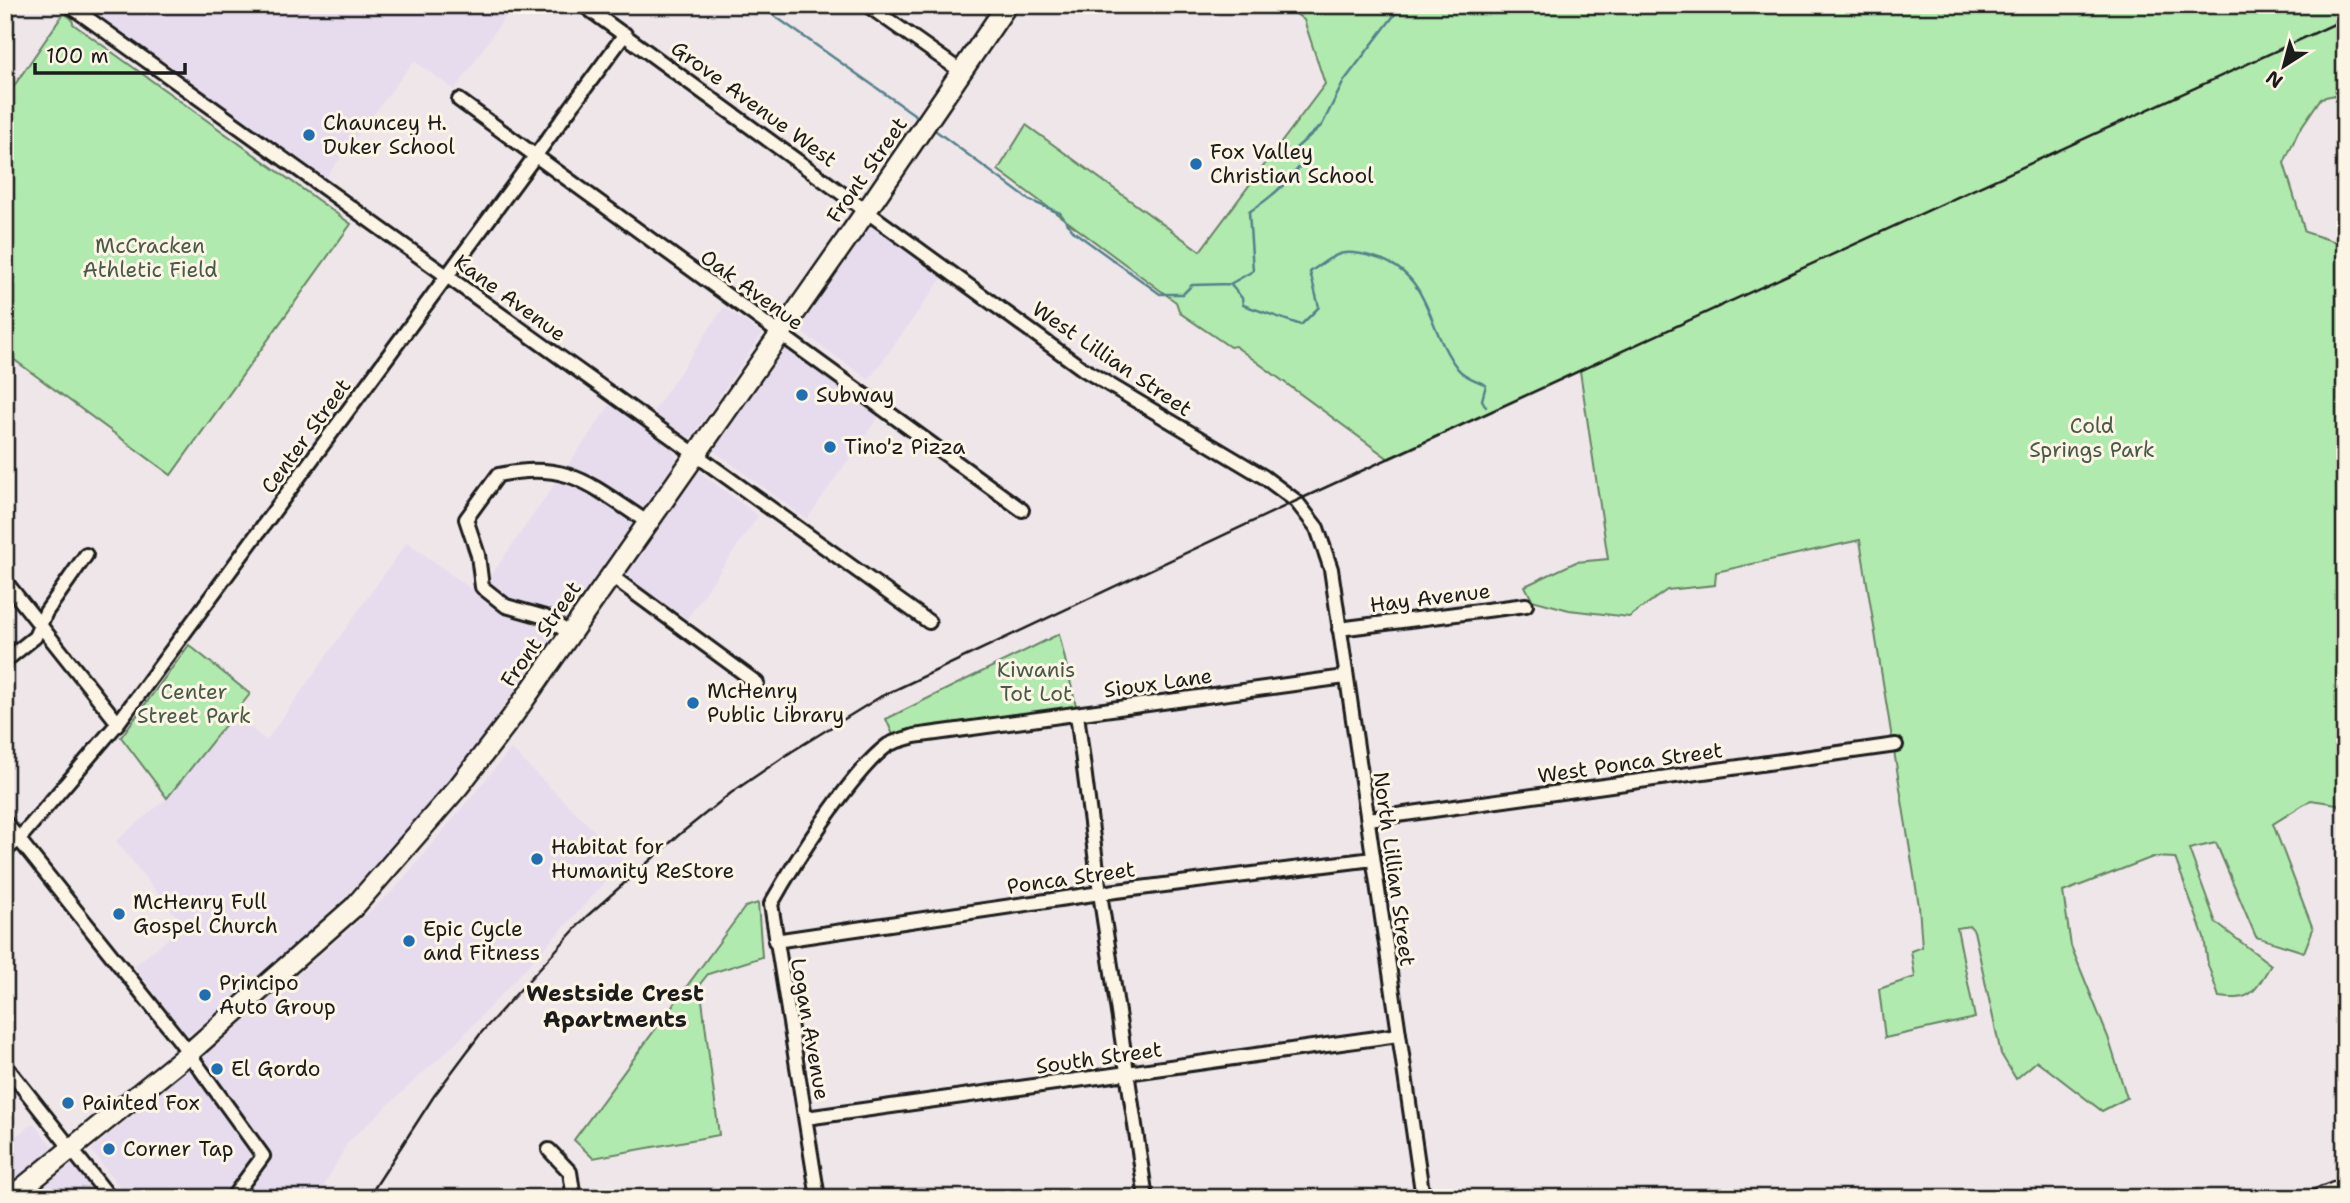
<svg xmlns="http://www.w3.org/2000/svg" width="2350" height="1203" font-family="'Shantell Sans',sans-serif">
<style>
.built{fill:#e6dcee}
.green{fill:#b1eaae;stroke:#668365;stroke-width:2}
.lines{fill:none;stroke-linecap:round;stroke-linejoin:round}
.stream{stroke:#53818c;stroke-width:2.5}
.minor-casing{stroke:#1c1c1c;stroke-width:18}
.tertiary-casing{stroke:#1c1c1c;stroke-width:19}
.primary-casing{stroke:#1c1c1c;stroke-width:24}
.minor{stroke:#fcf5e5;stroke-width:12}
.tertiary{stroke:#fcf5e5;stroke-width:14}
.primary{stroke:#fcf5e5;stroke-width:19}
.rail{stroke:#1c1c1c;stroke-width:2.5}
.poi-dot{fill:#1f6fb2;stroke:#fcf5e5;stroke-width:2.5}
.labels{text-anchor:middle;stroke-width:6;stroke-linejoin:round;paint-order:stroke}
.street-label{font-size:21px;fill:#1c1c1c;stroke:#fcf5e5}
.poi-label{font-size:21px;fill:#1c1c1c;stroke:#fcf5e5;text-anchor:start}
.park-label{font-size:21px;fill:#495a48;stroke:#fcf5e5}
.neighbourhood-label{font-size:23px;font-weight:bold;fill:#1c1c1c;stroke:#fcf5e5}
</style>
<rect width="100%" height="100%" fill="#efe6ea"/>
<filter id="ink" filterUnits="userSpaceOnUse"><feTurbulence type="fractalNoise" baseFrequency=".0143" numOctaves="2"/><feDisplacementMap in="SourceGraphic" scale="14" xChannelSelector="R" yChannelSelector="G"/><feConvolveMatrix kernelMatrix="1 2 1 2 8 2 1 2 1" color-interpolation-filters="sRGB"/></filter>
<g filter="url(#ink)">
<path class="built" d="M80,5h433l-58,85 -41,-29 -90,119z
M870,224l72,54 -73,102 -73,-52z
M724,307l38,27 -70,103 -16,-3 -25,-19z
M785,345l94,71 -72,103 -97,-71z
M612,402l63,46 1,13 -225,319 -96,107 -112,106 -56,43 -53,-70 50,-40 -68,-85 51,-43 68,-84 31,27 141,-199 71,52z
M697,470l61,46 -71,103 -64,-45z
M511,749l114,112 -166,179 -111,102 -31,56h-189l-37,-48 166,-139 137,-121z
M33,1123l21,25 -49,43v-46z
M71,1163l31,35h-74z"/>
<path class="green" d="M1284,5h49l4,3 1,-3h1007v88l-24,5 -23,34 -14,31 21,69 40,13v569l-8,-10 -26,-4 -38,24 40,105 -9,23 -48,-15 -40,-94 -27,6 27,74 55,42c-17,26 -18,37 -52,32l-11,-32 -4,-28 -29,-79 -22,-1 -90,35 8,54 37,91 19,61 -25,13 -65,-50 -21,18 -15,-25 -27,-123 -4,-5 -13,2 18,90 -90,20 -6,-49 36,-12 -4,-26 11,-4 -3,-41 -59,-366 -144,32 -1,13 -48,5 -38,27 -60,-7 -37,-10 -7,-14 51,-24 32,-3 -28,-188 -191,88 -154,-113 -5,1 -50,-34 -4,-11 -178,-132 28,-45 174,126 125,-167 -21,-64z
M64,13l8,6 1,5 278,200 -180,251 -166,-122v-254z
M1059,634l18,76 -183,27 -8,-18z
M189,645l61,49 -83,104 -46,-61z
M758,903l4,54 -54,17 -8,10 19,151 -126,23 -19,-18 171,-233z"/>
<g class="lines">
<path class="stream" d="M759,5l159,112
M932,128l97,72 31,13 13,18 87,63h23l9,-9 38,-1 12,14 1,7 58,20 18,-18 -9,-35c27,-19 31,-24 64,-15 59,17 51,71 84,112 6,8 20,12 28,16l-4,15 4,7
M1230,284l23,-13 -4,-59c23,-15 43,-32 57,-55l-10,-9 26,-23 22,-44 58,-76"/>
<g class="minor-casing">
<path id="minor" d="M69,5l860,617
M583,5l500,364 181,108 32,24 21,27 14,41 92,629
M867,5l95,67
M459,100l563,410
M610,575l147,108
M5,581l113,142
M1339,629l187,-24
M569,633l-24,-16 -39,-11 -24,-19 -4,-32 -12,-36 32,-44c71,-15 92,10 149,47
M5,661l30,-24 11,-25 40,-57
M1077,714l23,179 46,305
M1369,819l527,-74
M5,822l175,219 83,115 -31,42
M5,851l14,-12 99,-116 507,-689
M775,941l325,-48 273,-34
M5,1065l105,133
M806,1118l592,-83
M549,1150l21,22 4,26
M818,1198l-47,-294c23,-41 81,-133 117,-159 7,-4 18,-6 26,-9l431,-59"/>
</g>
<g class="tertiary-casing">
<path id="tertiary" d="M2314,1198l31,-12"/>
</g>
<g class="primary-casing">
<path id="primary" d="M10,1198l178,-144 166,-147 105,-121 53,-69 355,-507 140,-205"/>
</g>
<use href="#minor" class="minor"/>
<use href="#tertiary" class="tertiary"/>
<use href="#primary" class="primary"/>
<path class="rail" d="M368,1198l66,-102 47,-63 105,-116 94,-83 51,-41 60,-41 89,-55 416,-196 1049,-482"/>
</g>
</g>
<g class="poi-dot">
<circle cx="309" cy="135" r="7"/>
<circle cx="1196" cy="164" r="7"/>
<circle cx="802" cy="395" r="7"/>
<circle cx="830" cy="447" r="7"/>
<circle cx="693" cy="703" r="7"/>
<circle cx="537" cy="859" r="7"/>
<circle cx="119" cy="914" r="7"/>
<circle cx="409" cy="941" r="7"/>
<circle cx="205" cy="995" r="7"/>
<circle cx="217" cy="1069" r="7"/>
<circle cx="68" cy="1103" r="7"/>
<circle cx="109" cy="1149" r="7"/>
</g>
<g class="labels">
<g class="street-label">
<text transform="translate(754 104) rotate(36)" y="7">Grove Avenue West</text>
<text transform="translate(867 170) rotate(-55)" y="7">Front Street</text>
<text transform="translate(752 290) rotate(36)" y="7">Oak Avenue</text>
<text transform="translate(510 298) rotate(36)" y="7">Kane Avenue</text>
<text transform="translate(1112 359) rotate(34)" y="7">West Lillian Street</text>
<text transform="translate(306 436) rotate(-54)" y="7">Center Street</text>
<text transform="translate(1430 598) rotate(-7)" y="7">Hay Avenue</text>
<text transform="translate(541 634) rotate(-55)" y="7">Front Street</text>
<text transform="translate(1158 683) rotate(-8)" y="7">Sioux Lane</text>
<text transform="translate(1630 763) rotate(-8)" y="7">West Ponca Street</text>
<text transform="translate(1394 869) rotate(82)" y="7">North Lillian Street</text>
<text transform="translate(1071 878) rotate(-8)" y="7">Ponca Street</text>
<text transform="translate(810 1029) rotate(80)" y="7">Logan Avenue</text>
<text transform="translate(1099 1058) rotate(-8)" y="7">South Street</text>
</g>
<g class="poi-label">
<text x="323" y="130">Chauncey H.<tspan x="323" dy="24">Duker School</tspan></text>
<text x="1210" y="159">Fox Valley<tspan x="1210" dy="24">Christian School</tspan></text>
<text x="816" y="402">Subway</text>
<text x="844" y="454">Tino'z Pizza</text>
<text x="707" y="698">McHenry<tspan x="707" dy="24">Public Library</tspan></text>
<text x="551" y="854">Habitat for<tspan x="551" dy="24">Humanity ReStore</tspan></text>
<text x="133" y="909">McHenry Full<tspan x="133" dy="24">Gospel Church</tspan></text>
<text x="423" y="936">Epic Cycle<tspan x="423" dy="24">and Fitness</tspan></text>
<text x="219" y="990">Principo<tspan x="219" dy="24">Auto Group</tspan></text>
<text x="231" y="1076">El Gordo</text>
<text x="82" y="1110">Painted Fox</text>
<text x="123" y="1156">Corner Tap</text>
</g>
<g class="park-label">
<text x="150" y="253">McCracken<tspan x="150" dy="24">Athletic Field</tspan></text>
<text x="2092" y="433">Cold<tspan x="2092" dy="24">Springs Park</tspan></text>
<text x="1036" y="677">Kiwanis<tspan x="1036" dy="24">Tot Lot</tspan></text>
<text x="194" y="699">Center<tspan x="194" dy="24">Street Park</tspan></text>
</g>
<g class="neighbourhood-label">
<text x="615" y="1001">Westside Crest<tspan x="615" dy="26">Apartments</tspan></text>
</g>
</g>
<rect width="2350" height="1203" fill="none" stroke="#fcf5e5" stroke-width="28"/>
<rect x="14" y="14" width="2322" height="1175" fill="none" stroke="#1c1c1c" stroke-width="2.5" filter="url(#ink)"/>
<g transform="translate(2284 66) rotate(216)" stroke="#fcf5e5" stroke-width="5" paint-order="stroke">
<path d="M0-5L12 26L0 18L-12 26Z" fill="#1c1c1c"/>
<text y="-10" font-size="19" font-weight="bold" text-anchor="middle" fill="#1c1c1c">N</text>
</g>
<path d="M35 63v10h150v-10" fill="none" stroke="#1c1c1c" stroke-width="3.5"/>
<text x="46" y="63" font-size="21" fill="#1c1c1c" stroke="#fcf5e5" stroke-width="5" paint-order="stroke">100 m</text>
</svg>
